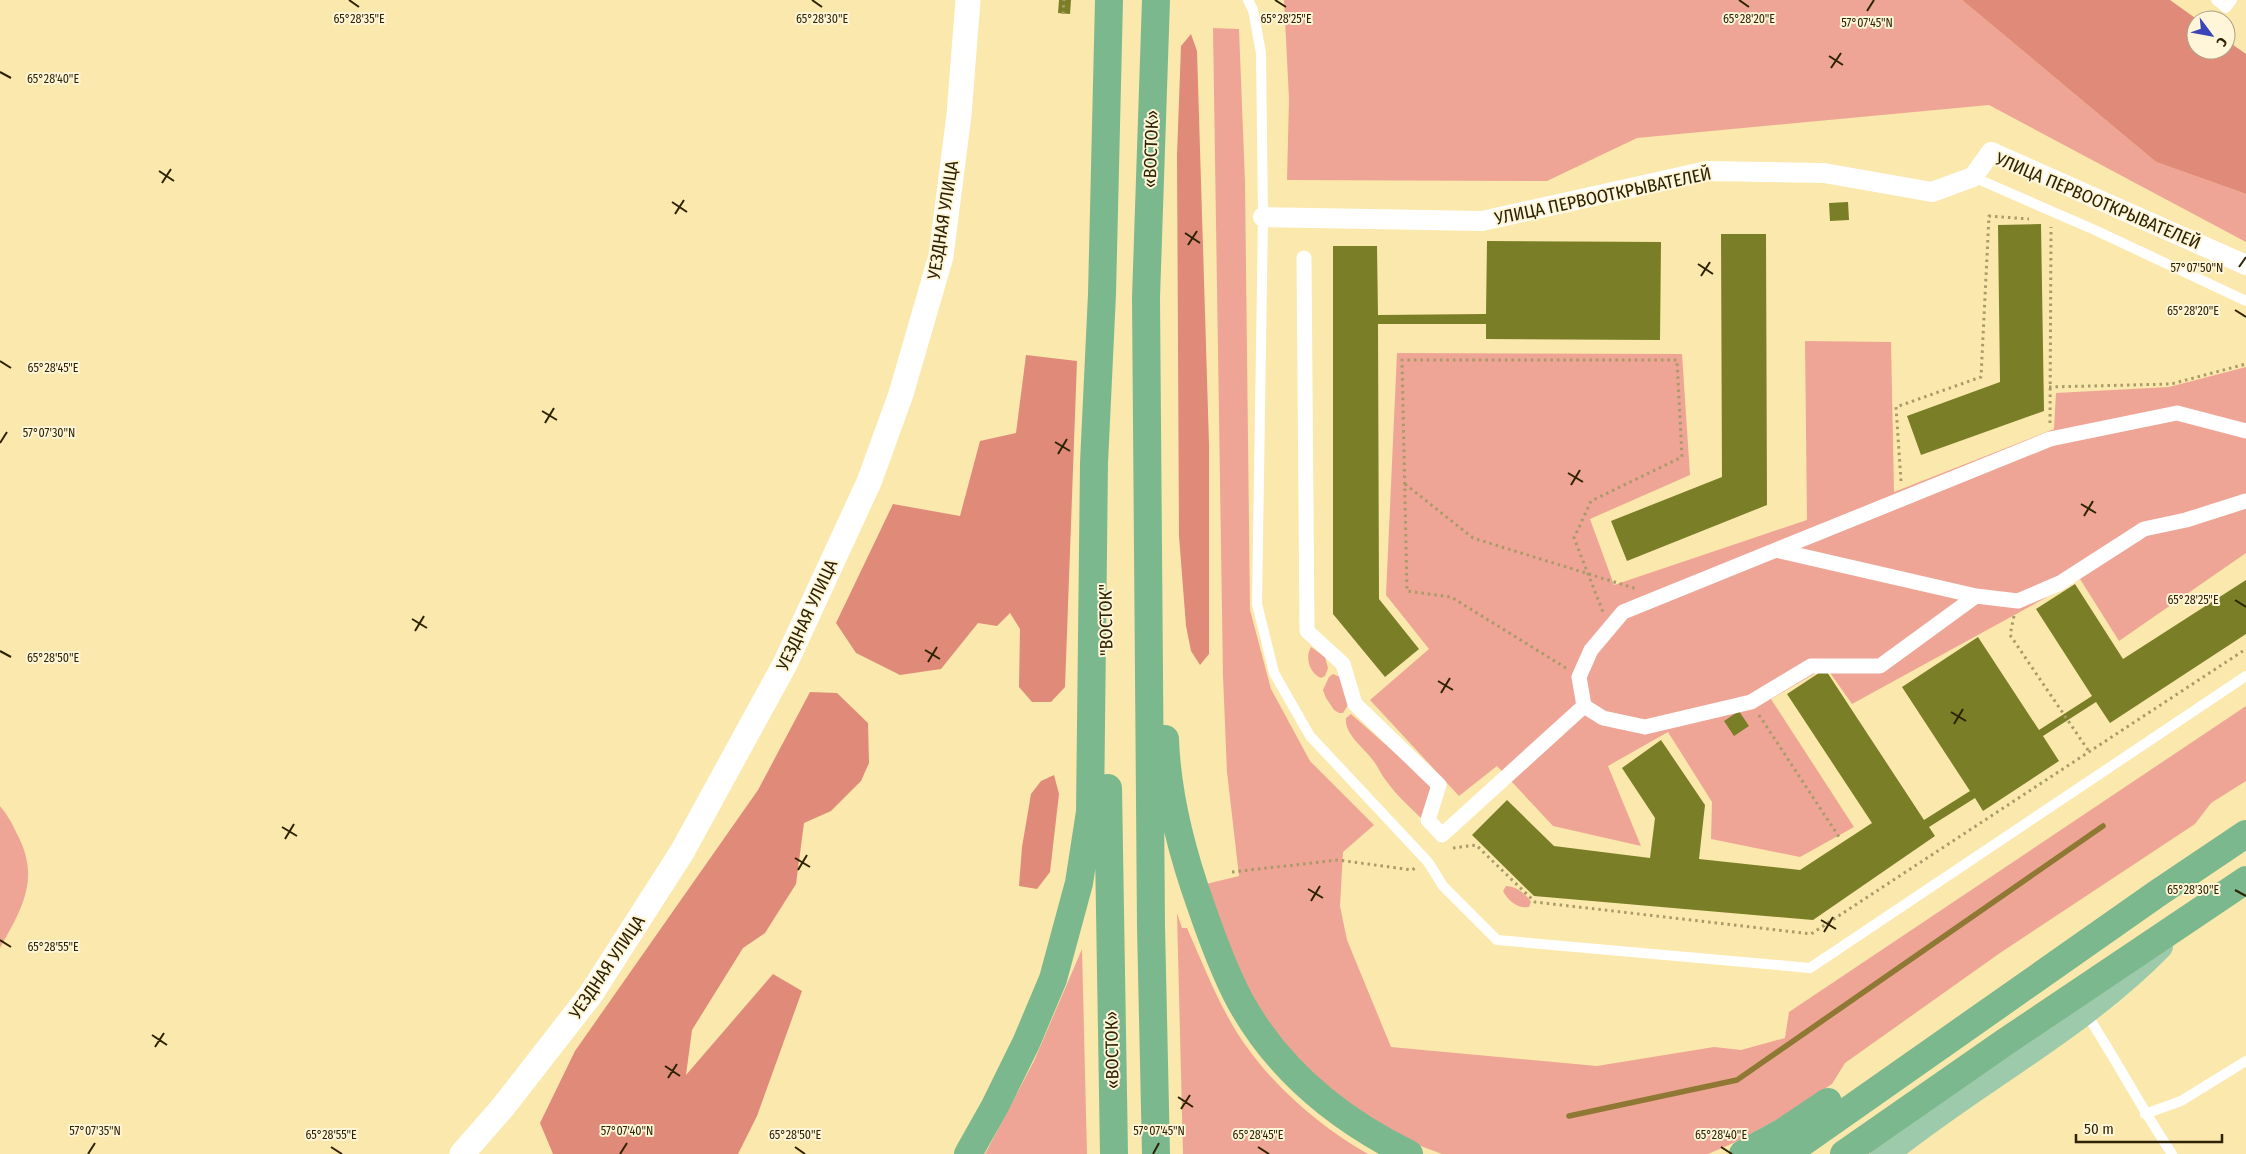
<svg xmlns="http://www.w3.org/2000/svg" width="2246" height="1154" font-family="'Fira Sans Condensed',sans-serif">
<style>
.green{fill:#efa595}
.forest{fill:#e08a79}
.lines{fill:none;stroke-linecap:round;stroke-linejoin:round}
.stream{stroke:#8e7833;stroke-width:5.5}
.building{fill:#797e27}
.path{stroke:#a99a69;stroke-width:3;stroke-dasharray:2.5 4;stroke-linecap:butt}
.service{stroke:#fff;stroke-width:10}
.pedestrian{stroke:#fff;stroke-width:15}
.minor{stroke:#fff;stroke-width:20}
.tertiary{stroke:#fff;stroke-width:25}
.primary{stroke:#9dcaaa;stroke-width:28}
.trunk{stroke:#7cb88e;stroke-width:28}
.ticks{fill:none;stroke:#2d2303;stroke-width:2}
.labels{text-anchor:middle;stroke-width:4;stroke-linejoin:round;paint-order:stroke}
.street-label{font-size:18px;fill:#2d2303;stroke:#fff5d8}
.ticks-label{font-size:12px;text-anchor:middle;fill:#2d2303;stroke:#fff5d8;stroke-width:4;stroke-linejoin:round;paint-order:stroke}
</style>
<rect width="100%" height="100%" fill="#fbe8ac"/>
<path class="green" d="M1284,0h678l194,162 90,32v48l-257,-137 -352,33 -90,43 -260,-1 2,-81z
M1213,28l26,1 6,153 5,428 21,79 39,72 64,64 -31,27 -3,54 7,34 44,107 206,19 117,-19 27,3 44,-12 4,-26 457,-306v75l-35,22 -16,21 -195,129 -155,110 -13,21 -47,31 -47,26 -30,13h-266l-24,-9 -34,-18 -62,-43 -50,-52 -23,-39 -21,-46 -22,-63 33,-8 -12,-104 -4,-96z
M1805,341l86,1 3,150 160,-63 2,-36 113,-6 77,-20v186l-127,88 -39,-62 -228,125 -26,-37 -55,32 83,128 -54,30 -89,-18 1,-37 -44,-70 -60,34 33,80 -88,-20 -56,-60 -38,30 -89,-96 59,-51 -43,-54 11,-242 285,1 8,121 -100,44 24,66 193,-65z
M1311,647l14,10 3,11 -3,8 -4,2c-12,-5 -16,-21 -10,-31z
M1333,674l7,3 8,28 -5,8h-4l-5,-3 -8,-12 -3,-8 6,-13z
M1351,714l78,69 3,7 -10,29c-12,-12 -25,-23 -35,-37 -6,-7 -9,-16 -15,-23 -8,-11 -28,-25 -26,-41z
M0,806c7,8 12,17 16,26 25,45 7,75 -16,116z
M1506,886c10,0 20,8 25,16l-2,5c-11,2 -21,-6 -26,-16z
M1177,913l5,15h5c15,34 29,70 49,103 31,50 81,94 132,123h-185z
M1082,949l5,205h-102l49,-93z"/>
<path class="forest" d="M1962,0h208l28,20h-2v30h30v-10l20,14v140l-90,-32z
M1191,34l6,17 12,393v210l-9,11 -9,-14 -5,-25 -7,-90 -2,-381 4,-109z
M1026,355l51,6 -12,326 -14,15h-19l-13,-15 1,-58 -10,-16 -13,13 -19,-3 -37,46 -41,6 -44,-22 -20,-30 57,-119 67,12 20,-75 36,-8z
M810,692l27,1 31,30 1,40 -8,18 -30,30 -27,12 -8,61 -31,49 -22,15 -51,82 -6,45 87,-101 29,17 -45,125 -19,38h-185l-13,-31 35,-72 183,-261z
M1054,775l5,19 -9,78 -13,17 -18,-3 3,-39 9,-53 10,-13z"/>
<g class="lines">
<path class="stream" d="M1569,1116l168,-36 366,-254"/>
</g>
<path class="building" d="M1059,0h12l-1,14 -12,-1z
M1848,202l1,18 -19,1 -1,-18z
M2041,224l3,187 -123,44 -14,-39 93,-34 -2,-157z
M1721,234h45l1,271 -140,56 -16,-40 111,-44z
M1487,241l174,1 -1,98 -174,-1v-15h-108l1,275 40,50 -34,28 -52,-63v-368h44l1,69 108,-1z
M2246,580v54l-136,89 -14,-21 -53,34 16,25 -76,50 -8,-13 -46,29 6,9 -122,84 -279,-24 -62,-61 35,-35 47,46 96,12 5,-40 -33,-50 39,-28 44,65 -6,54 101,11 72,-47 -85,-129 38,-25 99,151 46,-29 -68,-104 76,-50 61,93 53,-34 -56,-87 39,-25 48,75z
M1739,711l10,15 -15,10 -10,-15z"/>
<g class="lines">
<path class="path" d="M1063,14l1,-14
M2049,387l122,-3 75,-20
M2050,423l1,-196
M1901,481l-5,-74 85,-30 8,-161 40,3
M1405,484l68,54 164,51
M2014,616l-4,19 80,118
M1566,668l-115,-71 -44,-6 -5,-231h275l5,97 -91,44 -17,37 29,74
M1759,715l82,125
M1453,848l23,-3 59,57 276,32 435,-285
M1232,872l106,-12 74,10 3,-2"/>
<path class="service" d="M1248,0l5,10 8,43 2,164 -6,387 17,69 36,63 118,126 15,24 54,54 313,28 436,-292
M2216,0l10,8 6,-8
M1973,177l124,54 149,70
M2085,1012c31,47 56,96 87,142
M2145,1114l36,-13 65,-40"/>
<path class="pedestrian" d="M1304,258l3,373 36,33 12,40 84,81 -11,35 14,15 142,-129
M2246,431l-69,-18 -127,26 -427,173 -32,38 -12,27 5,29 19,12 42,9 106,-25 60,-36h69l96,-70 42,5 42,-18 84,-54 42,-9 60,-19
M1776,550l200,46"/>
<path class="minor" d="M1263,217l219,4 225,-50 117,2 108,19 41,-15 18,-25 255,113"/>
<path class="tertiary" d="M462,1154l41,-47 88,-113 91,-142 103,-188 84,-182 32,-88 40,-138 18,-141 9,-115"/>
<path class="primary" d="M1884,1154c89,-72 196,-127 275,-208"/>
<path class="trunk" d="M1165,739c2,57 17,114 36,167 11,32 23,65 39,95 38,69 100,119 169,153
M1108,788l6,366
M968,1154l27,-48 31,-63 27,-64 26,-96 11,-71 4,-349 8,-169 7,-294
M1156,1154l-5,-228 -5,-628 10,-298
M1743,1154l40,-22 45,-30
M1786,1154l372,-261 88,-59
M1844,1154l161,-112 241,-162"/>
</g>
<path class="ticks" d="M349,0l10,7M812,0l10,7M1275,0l11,7M1739,0l10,7M1867,11l7,-11M1829,56l14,9M1831,68l10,-15M0,72l11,6M159,171l15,10M162,183l9,-14M672,202l15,10M675,214l9,-14M1185,233l15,10M1188,245l9,-14M1698,264l15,10M2239,267l7,-10M1701,276l9,-14M2235,310l11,7M0,361l11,7M542,411l15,9M545,423l9,-15M1055,442l15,9M0,443l7,-11M1058,454l9,-15M1568,473l15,9M1571,485l9,-15M2081,504l15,9M2084,516l9,-15M2235,600l11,7M412,619l15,9M415,631l9,-15M925,650l15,9M0,651l11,6M928,662l9,-15M1438,681l15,9M1441,693l9,-15M1951,712l15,9M1954,724l9,-15M282,827l15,9M285,839l9,-15M795,858l15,9M798,870l9,-15M1308,889l15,9M2235,890l11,6M1311,901l9,-15M1821,920l15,9M1824,932l9,-15M0,940l11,7M152,1035l15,10M155,1047l9,-14M665,1066l15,10M668,1078l9,-14M1178,1097l15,10M1181,1109l9,-14M331,1147l11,7M795,1147l10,7M1258,1147l11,7M1721,1147l11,7M88,1154l7,-11M620,1154l7,-11M1153,1154l6,-11"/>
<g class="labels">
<g class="street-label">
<text transform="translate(1151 149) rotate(-88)" y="6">«ВОСТОК»</text>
<text transform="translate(1603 196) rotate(-12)" y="6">УЛИЦА ПЕРВООТКРЫВАТЕЛЕЙ</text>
<text transform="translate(2098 201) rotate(23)" y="6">УЛИЦА ПЕРВООТКРЫВАТЕЛЕЙ</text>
<text transform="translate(943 220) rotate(-81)" y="6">УЕЗДНАЯ УЛИЦА</text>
<text transform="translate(807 615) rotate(-65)" y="6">УЕЗДНАЯ УЛИЦА</text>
<text transform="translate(1106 620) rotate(-91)" y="6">"ВОСТОК"</text>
<text transform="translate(607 967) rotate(-56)" y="6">УЕЗДНАЯ УЛИЦА</text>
<text transform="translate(1112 1050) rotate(-91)" y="6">«ВОСТОК»</text>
</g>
</g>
<g class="ticks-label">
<text x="1749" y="23">65°28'20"E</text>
<text x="359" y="23">65°28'35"E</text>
<text x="822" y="23">65°28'30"E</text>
<text x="1286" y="23">65°28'25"E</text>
<text x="1867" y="27">57°07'45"N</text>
<text x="53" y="83">65°28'40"E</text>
<text x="2197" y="272">57°07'50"N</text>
<text x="2193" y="315">65°28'20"E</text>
<text x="53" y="372">65°28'45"E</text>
<text x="49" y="437">57°07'30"N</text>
<text x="2193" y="604">65°28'25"E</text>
<text x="53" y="662">65°28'50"E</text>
<text x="2193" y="894">65°28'30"E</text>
<text x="53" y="951">65°28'55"E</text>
<text x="95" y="1135">57°07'35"N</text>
<text x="627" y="1135">57°07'40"N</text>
<text x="1159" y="1135">57°07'45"N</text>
<text x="331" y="1139">65°28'55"E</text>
<text x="795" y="1139">65°28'50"E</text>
<text x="1258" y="1139">65°28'45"E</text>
<text x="1721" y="1139">65°28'40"E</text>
</g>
<g transform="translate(2211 35) rotate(122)"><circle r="24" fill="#fff5d8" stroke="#aba183"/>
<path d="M0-4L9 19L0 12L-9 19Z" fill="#3945b8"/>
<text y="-8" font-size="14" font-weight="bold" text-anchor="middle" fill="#2d2303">С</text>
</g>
<path d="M2076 1134v8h146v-8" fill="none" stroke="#2d2303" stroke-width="2.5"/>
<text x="2084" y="1134" font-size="15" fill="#2d2303" stroke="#fff5d8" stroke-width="4" paint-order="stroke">50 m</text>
</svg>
